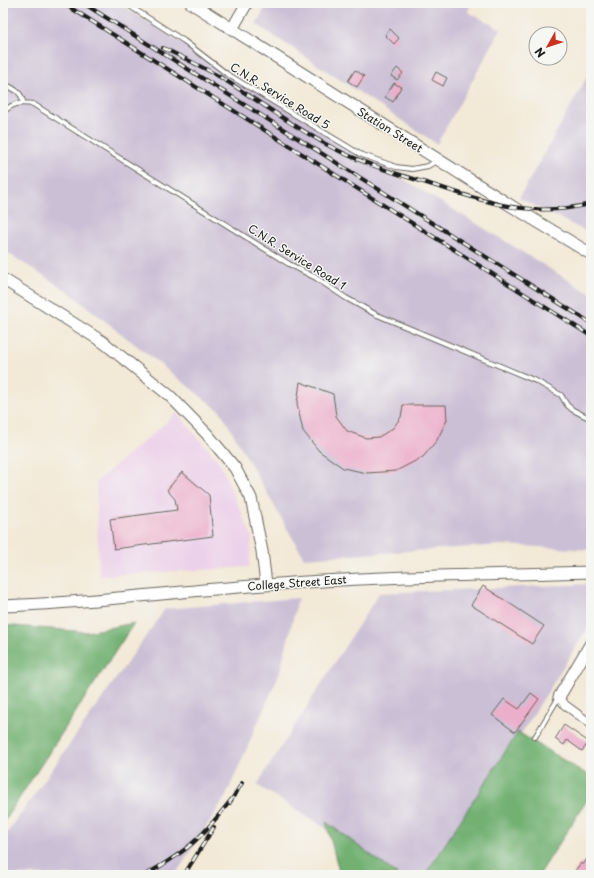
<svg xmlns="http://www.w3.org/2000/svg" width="594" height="878" font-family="'Playpen Sans',sans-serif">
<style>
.built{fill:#ecd1ea}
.industrial{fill:#cbbfd5}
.forest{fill:#72b172;stroke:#476647}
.building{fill:#ecafcb}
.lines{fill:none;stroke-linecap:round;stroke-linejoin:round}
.lane-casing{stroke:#67645d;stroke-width:6}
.street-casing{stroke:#67645d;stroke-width:10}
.secondary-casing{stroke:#67645d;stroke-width:13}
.lane{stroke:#fff;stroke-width:4}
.street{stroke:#fff;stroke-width:8}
.secondary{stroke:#fff;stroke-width:11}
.rail-casing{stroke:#1c1c1c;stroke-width:4}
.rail{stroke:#f6f6f2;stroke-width:2.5;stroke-dasharray:8;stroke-linecap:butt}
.labels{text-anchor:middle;stroke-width:3;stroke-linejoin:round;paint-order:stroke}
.street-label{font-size:11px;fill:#1c1c1c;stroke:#f6f6f2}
</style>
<rect width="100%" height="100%" fill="#f6f6f2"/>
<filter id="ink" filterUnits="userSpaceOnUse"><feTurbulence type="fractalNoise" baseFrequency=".025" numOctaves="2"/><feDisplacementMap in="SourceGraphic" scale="8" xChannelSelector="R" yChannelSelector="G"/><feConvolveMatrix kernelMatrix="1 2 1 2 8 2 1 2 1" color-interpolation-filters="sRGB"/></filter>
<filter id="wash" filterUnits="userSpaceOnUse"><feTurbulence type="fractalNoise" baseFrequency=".012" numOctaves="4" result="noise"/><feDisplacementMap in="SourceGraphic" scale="16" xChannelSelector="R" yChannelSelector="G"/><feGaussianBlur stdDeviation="0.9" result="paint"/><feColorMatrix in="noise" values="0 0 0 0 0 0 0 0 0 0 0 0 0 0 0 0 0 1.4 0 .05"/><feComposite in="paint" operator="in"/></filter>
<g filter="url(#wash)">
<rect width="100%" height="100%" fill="#f3e9d7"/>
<path class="built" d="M177,413l43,50 32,74 -3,30 -150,9 -3,-94z"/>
<path class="industrial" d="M3,3h115l140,87 333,204v256l-88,-5 -199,13 -83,-146 -154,-121 -64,-41z
M268,3h203l-3,9 33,17 -64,115 -181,-120z
M591,70v164l-72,-36z
M591,584v39l-159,252h-32l-143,-90 122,-192z
M298,598l-18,74 -54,124 -51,79h-172v-36l162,-230z"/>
<path class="forest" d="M134,623l-131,200v-198l84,7z
M518,732l73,45v17l-52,81h-114z
M326,822l72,53h-58z"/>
<g id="blocks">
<path class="building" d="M390,29l9,9 -5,6 -9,-9z
M397,68l6,5 -6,7 -6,-4z
M355,70l9,6 -7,11 -9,-6z
M436,72l11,6 -4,8 -11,-6z
M394,83l7,4 -8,15 -8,-5z
M300,382l33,12 3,22 11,15 19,7 13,-1 14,-9 8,-11 2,-12h43l1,15 -10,20 -14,17 -27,14 -29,2 -24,-5 -24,-17 -16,-20 -6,-27z
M182,472l27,23 4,41 -99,13 -4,-30 67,-9 -2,-11 -8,-9z
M483,586l61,40 -12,18 -61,-39z
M531,693l8,6 -24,33 -23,-17 12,-16 15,10z
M564,725l25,17 -7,9 -15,-11 -3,5 -9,-6z
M591,852v23h-14l-3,-3 7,-9 2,2z"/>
</g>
</g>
<g filter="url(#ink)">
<use href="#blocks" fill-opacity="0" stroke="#67645d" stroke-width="1"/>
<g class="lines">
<g class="lane-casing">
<path id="lane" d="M125,3l59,38 43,33 133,80 36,13 16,2 16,-3 10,-6
M3,83c8,5 19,8 20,19
M3,113c8,-10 18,-11 30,-9l256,160 27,14 30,20 29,16 161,67 25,14 6,10 6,5 18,9
M535,737l24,-40"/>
</g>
<g class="street-casing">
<path id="street" d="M559,697l6,8 26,19"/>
</g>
<g class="secondary-casing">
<path id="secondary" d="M191,3l322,204 78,47
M232,29l15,-26
M3,279l100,63 67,54 37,38 28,34 16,30 11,53 4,33
M3,606c88,-3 175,-15 262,-21 108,-9 217,-10 326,-13
M559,697l32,-54"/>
</g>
<use href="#lane" class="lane"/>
<use href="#street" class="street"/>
<use href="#secondary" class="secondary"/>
<g class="rail-casing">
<path id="rail" d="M63,3l528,333
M83,3l508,320
M163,48c19,9 38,18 57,29 34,21 67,45 102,65 40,23 86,35 130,49 50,16 86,25 139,13
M229,804l13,-21
M145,875c18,-10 36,-21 51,-35 13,-12 24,-26 35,-40
M184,875l30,-48"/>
</g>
<use href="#rail" class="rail"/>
</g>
</g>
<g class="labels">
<g class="street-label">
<text transform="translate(280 96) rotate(32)" y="4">C.N.R. Service Road 5</text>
<text transform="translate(390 130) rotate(32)" y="4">Station Street</text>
<text transform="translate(297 257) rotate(32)" y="4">C.N.R. Service Road 1</text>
<text transform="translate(297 583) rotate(-4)" y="4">College Street East</text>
</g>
</g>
<rect width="594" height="878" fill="none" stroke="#f6f6f2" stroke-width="16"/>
<g transform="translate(548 46) rotate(231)"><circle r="19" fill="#f6f6f2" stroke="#9f9f9c"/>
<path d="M0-3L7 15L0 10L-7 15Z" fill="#c8321e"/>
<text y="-6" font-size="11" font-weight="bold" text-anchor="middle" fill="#1c1c1c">N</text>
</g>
</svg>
